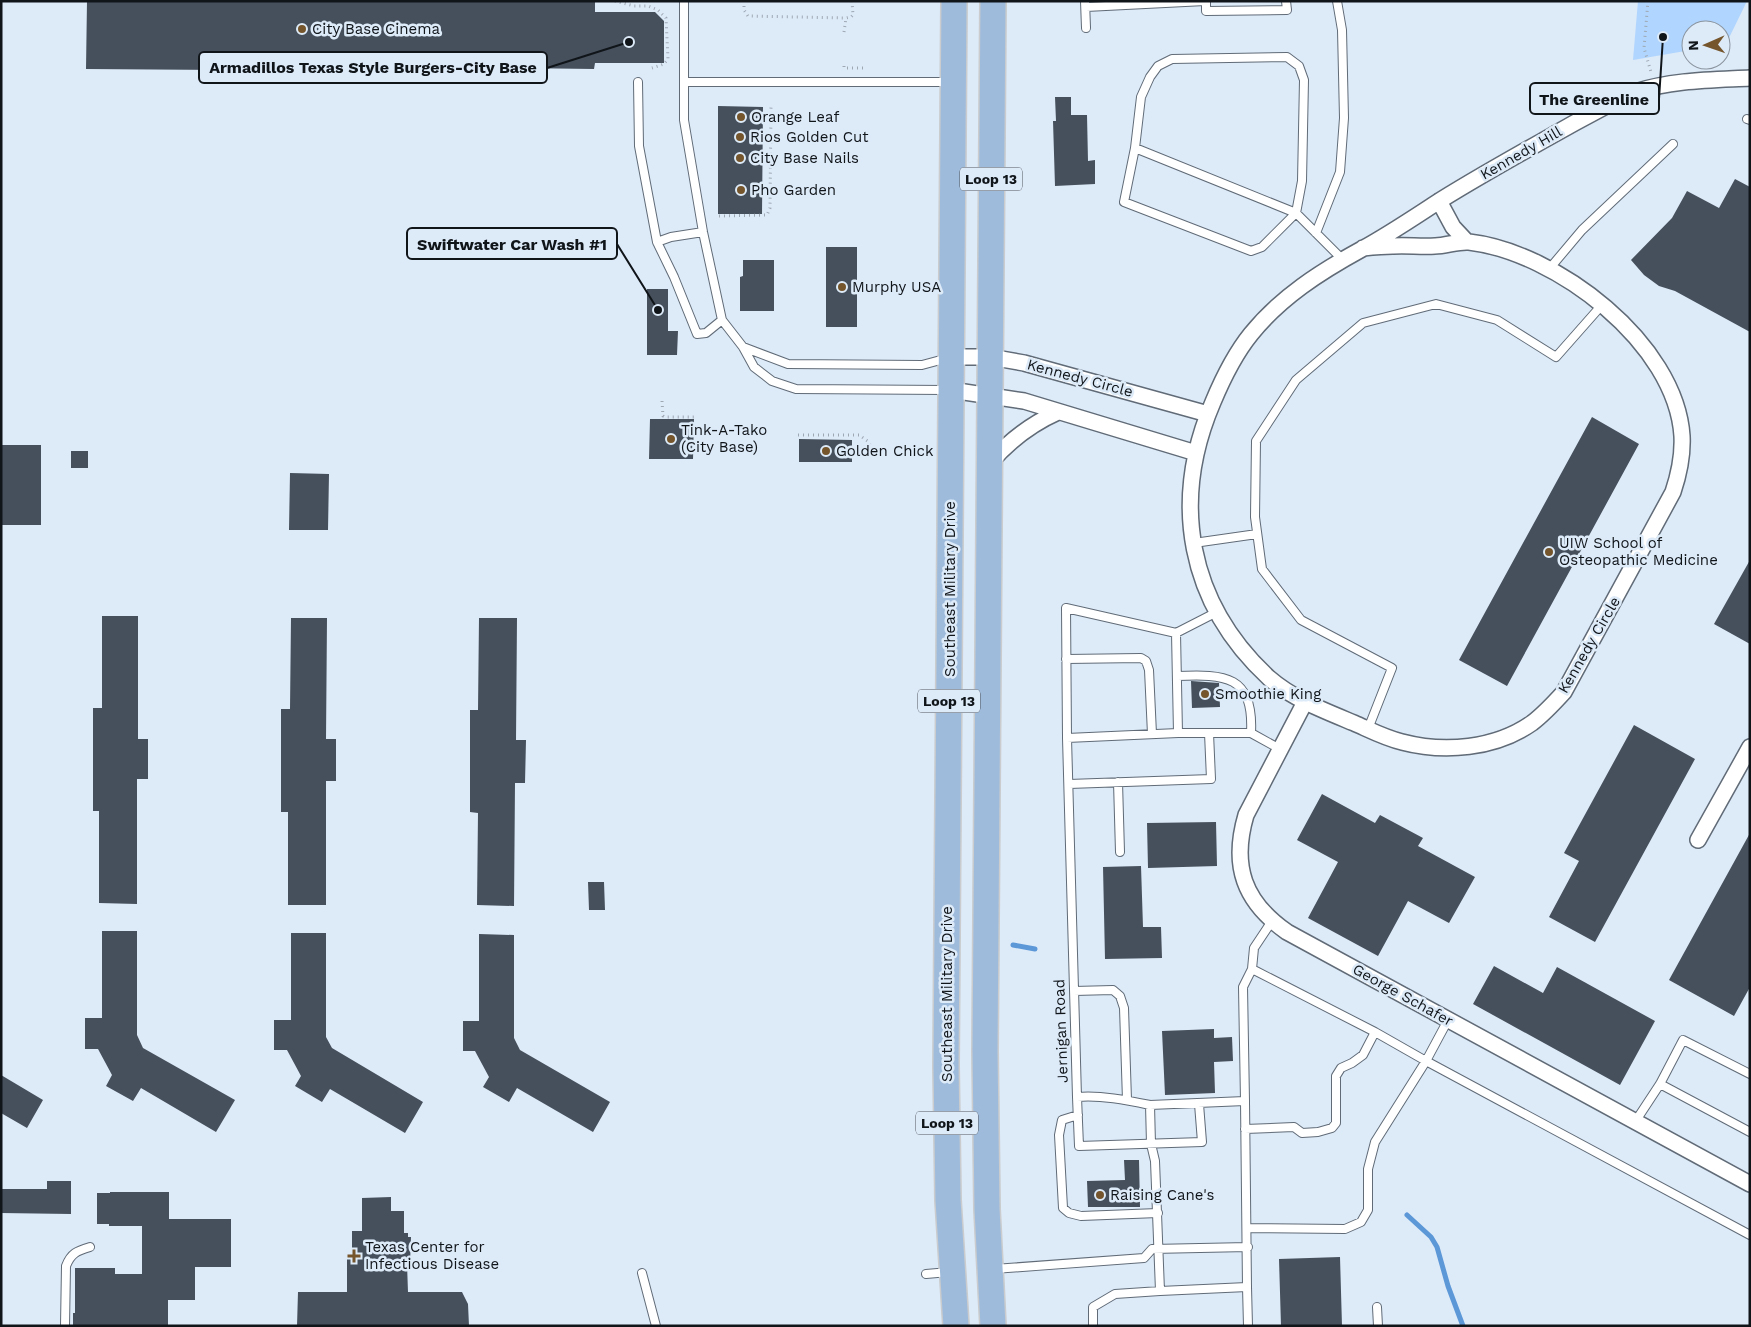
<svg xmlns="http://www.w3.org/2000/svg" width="1751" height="1327" font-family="'Work Sans',sans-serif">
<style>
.green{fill:#b0d5fe}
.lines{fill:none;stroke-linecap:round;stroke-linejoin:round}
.stream{stroke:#5c97d7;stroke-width:5}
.building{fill:#46505c}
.service-casing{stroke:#606b77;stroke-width:10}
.minor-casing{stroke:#606b77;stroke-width:18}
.primary-casing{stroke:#cacccd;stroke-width:28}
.path{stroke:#9ea8b3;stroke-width:3;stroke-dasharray:1 4;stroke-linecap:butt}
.service{stroke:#fff;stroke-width:8}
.minor{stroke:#fff;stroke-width:15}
.primary{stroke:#9ebbdc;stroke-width:25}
.poi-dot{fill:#75552b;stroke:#ddeaf8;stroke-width:2}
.labels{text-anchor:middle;stroke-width:5;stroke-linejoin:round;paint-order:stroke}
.shield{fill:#ddeaf8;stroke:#4e555d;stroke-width:1}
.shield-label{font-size:14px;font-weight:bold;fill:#10151a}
.poi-label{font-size:15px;fill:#10151a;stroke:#ddeaf8;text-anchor:start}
.street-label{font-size:15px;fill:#10151a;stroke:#ddeaf8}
.leader{fill:none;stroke:#10151a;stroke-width:2}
.callout-dot{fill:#10151a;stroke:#ddeaf8;stroke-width:2}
.callout{fill:#ddeaf8;stroke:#10151a;stroke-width:2}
.callout-label{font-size:16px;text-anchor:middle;font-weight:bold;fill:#10151a}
</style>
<rect width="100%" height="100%" fill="#ddeaf8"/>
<path class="green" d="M1638,1h109l-21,43 -5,1v-15h-30v20l-58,10z"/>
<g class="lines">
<path class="stream" d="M1013,945l22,4
M1407,1215l24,22 6,10 11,39 15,40"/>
</g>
<path class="building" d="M87,1h508v11h60l9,9v42h-69l-1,6 -76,-1v-11l-139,-1v15l-293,-2z
M1055,97h16v18h16l1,46 7,-1v24l-40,2 -2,-65h3z
M718,106l45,1 -1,107h-44z
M1735,179l15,8v145l-75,-41 -16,-5 -15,-11 -13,-15 41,-42 15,-27 32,17z
M826,247h31v80h-31z
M743,260h31v51h-34v-34l3,-1z
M647,289h21v42h10l-1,24h-30z
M1592,417l47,27 -132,242 -48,-26z
M650,419h44l-1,40h-44z
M799,439l53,1v22h-53z
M1,445h40v80h-40z
M71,451h17v17h-17z
M290,473l39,1 -1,56h-39z
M1750,560v84l-36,-20z
M102,616h36v123h10v40h-11v125l-38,-1v-92h-6v-103h9z
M291,618h36l-1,121h10v42h-10v124h-38v-93h-7v-103h9z
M479,618h38l-1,122h10l-1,43h-10l-1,123 -37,-1 1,-92 -8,-1v-102h8z
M1191,681l28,2 1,24 -28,1z
M1634,725l61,34 -100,183 -46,-25 30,-56 -15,-8z
M1322,794l53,29 5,-8 43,23 -5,8 57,31 -26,46 -41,-22 -30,55 -70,-38 30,-56 -41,-22z
M1216,822l1,44 -69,2 -1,-45z
M1750,833v154l-16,29 -65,-36z
M1141,866l2,61h18l1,31 -57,1 -2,-92z
M588,882h16l1,28h-16z
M102,931h35v104l6,13 92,52 -19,32 -75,-44 -8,13 -27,-15 6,-11 -14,-26h-13v-31h17z
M291,933h35v104l6,11 91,54 -18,31 -75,-44 -8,13 -27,-16 6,-10 -14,-26h-13v-30h17z
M479,934l35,1v103l6,12 90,52 -17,30 -76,-44 -8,14 -26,-15 6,-10 -14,-26h-12v-30h16z
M1494,966l49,27 14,-26 98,54 -35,64 -147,-81z
M1214,1029v9l18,-1 1,24 -19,1 1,31 -50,2 -3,-64z
M1,1075l42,25 -16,28 -26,-15z
M1124,1160h15l1,47h-52l-1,-26 38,-1z
M47,1181h24v33l-70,-1v-24h46z
M110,1192h59v27h62v48h-36v33h-27v26h-95v-13h2v-45h40v6h27v-48h-33v-2h-12v-31h13z
M391,1197v14h13v22h4v4h3l-1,27h-3l1,28h54l6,12 1,22h-172l1,-34h49v-36l5,-1v-24h10v-33z
M1340,1257l2,69h-61l-2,-67z"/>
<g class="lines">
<g class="service-casing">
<path id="service" d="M684,1v119l19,112 19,88 21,27 11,20 18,14 24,8 151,1
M1085,1l1,27
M1206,1v10l81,-1 -1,-9
M1086,7l119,-6
M638,82l1,64 18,96 14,-5 32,-5
M684,82h265
M1747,119l3,1
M1135,148l161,65 -34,34 -11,4 -127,-49 11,-54 6,-51 9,-20 8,-11 14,-7 115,-2 12,9 5,14 -2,101 -6,32 46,46
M1316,233l24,-61 4,-54 -2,-88 -5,-29
M657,242l17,35 23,57 9,-1 16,-13
M1550,268l32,-38 91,-86
M743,347l45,17 134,1 26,-7
M1194,543l63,-9
M1217,612l-41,21 2,100h73l29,16
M1176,633l-110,-25 1,130 10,359c24,-2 49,3 73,8l1,39 4,17 5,130 87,-4 1,39
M1066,659l75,-1 5,3 3,9 3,64
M1177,676c48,-2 77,-1 74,57
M1368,729l24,-61 -91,-48 -39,-51 -7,-52 1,-76 40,-61 67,-57 73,-19 61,16 59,37 45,-51
M1067,738l111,-5
M1118,782l2,70
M1069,784l142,-5 -2,-46
M1272,921l-18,27 -2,21 123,63
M1074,991l39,-1 7,6 4,12 3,92
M1448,1020l-22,41 324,174
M1660,1084l90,48
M1077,1097l2,49 123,-4 -3,-38
M1245,1101l-2,-114 9,-18
M1150,1105l95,-4 2,186
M1078,1115l-16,5 -3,15 4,73 6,5 12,3 77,-3
M1635,1122l25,-38 23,-44 67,34
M1245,1129l49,-2 8,6 16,-1 14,-4 4,-5v-47l5,-8 11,-5 11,-8 12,-23 51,29 -51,81 -7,27v41l-7,12 -16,7 -98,-1
M994,1269l150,-11 8,-9 96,-2
M642,1273l14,53
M926,1274l23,-2
M1377,1307l1,19
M65,1326l1,-60c5,-13 11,-15 24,-19
M1093,1326v-19l22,-13 45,-3"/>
</g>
<g class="minor-casing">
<path id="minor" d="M1439,201l14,26 14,15
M1363,248c10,-1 20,-2 30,-2 14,-1 28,1 42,0 11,0 23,-5 34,-4 87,10 207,101 213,194 1,20 -3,38 -9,56l-109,200c-10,11 -20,22 -32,31 -37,26 -88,30 -130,19 -17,-4 -32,-12 -48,-19 -29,-12 -61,-24 -85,-45 -81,-75 -99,-176 -56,-276 10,-24 21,-47 38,-68 30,-37 69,-62 111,-85 24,-13 48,-29 71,-44 36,-23 74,-44 111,-65 21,-12 41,-23 62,-34 10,-5 19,-11 29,-14 37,-12 76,-12 115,-14
M950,357h40l34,6 184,51
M951,390l73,11 172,52
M990,463c19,-22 41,-39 68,-51
M1305,702l-59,113c-15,51 -2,87 41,117l463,252
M1698,840l52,-93"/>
</g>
<g class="primary-casing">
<path id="primary" d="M954,1l-8,1065 2,134 8,126
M993,1l-8,1050 2,158 6,117"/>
</g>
<path class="path" d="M615,1l19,5h14l10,4 8,8 2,41 -4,5 -12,4
M744,1v9l4,6 98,2
M1648,1l-4,47 7,24
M844,32l2,-14 5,-1 2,-2 -1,-14
M844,66v2h22
M719,216l48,-1 3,-7 1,-102
M662,401l1,15 2,1h31
M798,435h61l10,7 2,7
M905,450h27"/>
<use href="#service" class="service"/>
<use href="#minor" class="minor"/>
<use href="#primary" class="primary"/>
</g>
<g class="poi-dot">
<circle cx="302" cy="29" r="5"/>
<circle cx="741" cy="117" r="5"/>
<circle cx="740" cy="137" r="5"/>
<circle cx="740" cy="158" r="5"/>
<circle cx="741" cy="190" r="5"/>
<circle cx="842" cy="287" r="5"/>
<circle cx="671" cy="439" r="5"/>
<circle cx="826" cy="451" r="5"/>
<circle cx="1549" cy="552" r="5"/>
<circle cx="1205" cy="694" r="5"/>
<circle cx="1100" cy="1195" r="5"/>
<path d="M351.5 1248.5h5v5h5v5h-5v5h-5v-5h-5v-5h5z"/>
</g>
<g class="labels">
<g class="shield">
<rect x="960" y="167.5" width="62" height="23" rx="4"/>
<rect x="918" y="689.5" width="62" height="23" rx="4"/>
<rect x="916" y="1111.5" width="62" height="23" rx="4"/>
</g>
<g class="shield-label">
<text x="991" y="184">Loop 13</text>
<text x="949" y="706">Loop 13</text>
<text x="947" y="1128">Loop 13</text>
</g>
<g class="poi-label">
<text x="312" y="34">City Base Cinema</text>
<text x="751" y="122">Orange Leaf</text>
<text x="750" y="142">Rios Golden Cut</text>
<text x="750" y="163">City Base Nails</text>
<text x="751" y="195">Pho Garden</text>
<text x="852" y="292">Murphy USA</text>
<text x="681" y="435">Tink-A-Tako<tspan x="681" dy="17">(City Base)</tspan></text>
<text x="836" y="456">Golden Chick</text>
<text x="1559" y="548">UIW School of<tspan x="1559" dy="17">Osteopathic Medicine</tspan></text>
<text x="1215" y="699">Smoothie King</text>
<text x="1110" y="1200">Raising Cane's</text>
<text x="365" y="1252">Texas Center for<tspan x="365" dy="17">Infectious Disease</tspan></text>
</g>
<g class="street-label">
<text transform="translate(1521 153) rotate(-30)" y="5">Kennedy Hill</text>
<text transform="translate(1080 378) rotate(15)" y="5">Kennedy Circle</text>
<text transform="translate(950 589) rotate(-90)" y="5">Southeast Military Drive</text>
<text transform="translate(1589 645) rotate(-60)" y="5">Kennedy Circle</text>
<text transform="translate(947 994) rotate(-90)" y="5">Southeast Military Drive</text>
<text transform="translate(1403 995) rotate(29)" y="5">George Schafer</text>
<text transform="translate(1061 1031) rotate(-92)" y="5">Jernigan Road</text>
</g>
</g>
<path class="leader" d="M629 42L547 68M1663 37L1659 99M658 310L617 244"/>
<g class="callout-dot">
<circle cx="629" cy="42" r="5"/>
<circle cx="1663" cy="37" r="5"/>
<circle cx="658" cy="310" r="5"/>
</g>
<g class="callout">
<rect x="199" y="52" width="348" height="31" rx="5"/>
<rect x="1530" y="83" width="129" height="31" rx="5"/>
<rect x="407" y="228" width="210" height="31" rx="5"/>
</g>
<g class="callout-label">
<text x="373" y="73">Armadillos Texas Style Burgers-City Base</text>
<text x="1594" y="105">The Greenline</text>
<text x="512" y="250">Swiftwater Car Wash #1</text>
</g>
<rect width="1751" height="1327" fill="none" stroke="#10151a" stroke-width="5"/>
<g transform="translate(1706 45) rotate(268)"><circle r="24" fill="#ddeaf8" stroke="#8b959f"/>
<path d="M0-4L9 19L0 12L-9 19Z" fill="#75552b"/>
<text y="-8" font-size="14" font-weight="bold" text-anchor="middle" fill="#10151a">N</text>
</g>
</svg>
